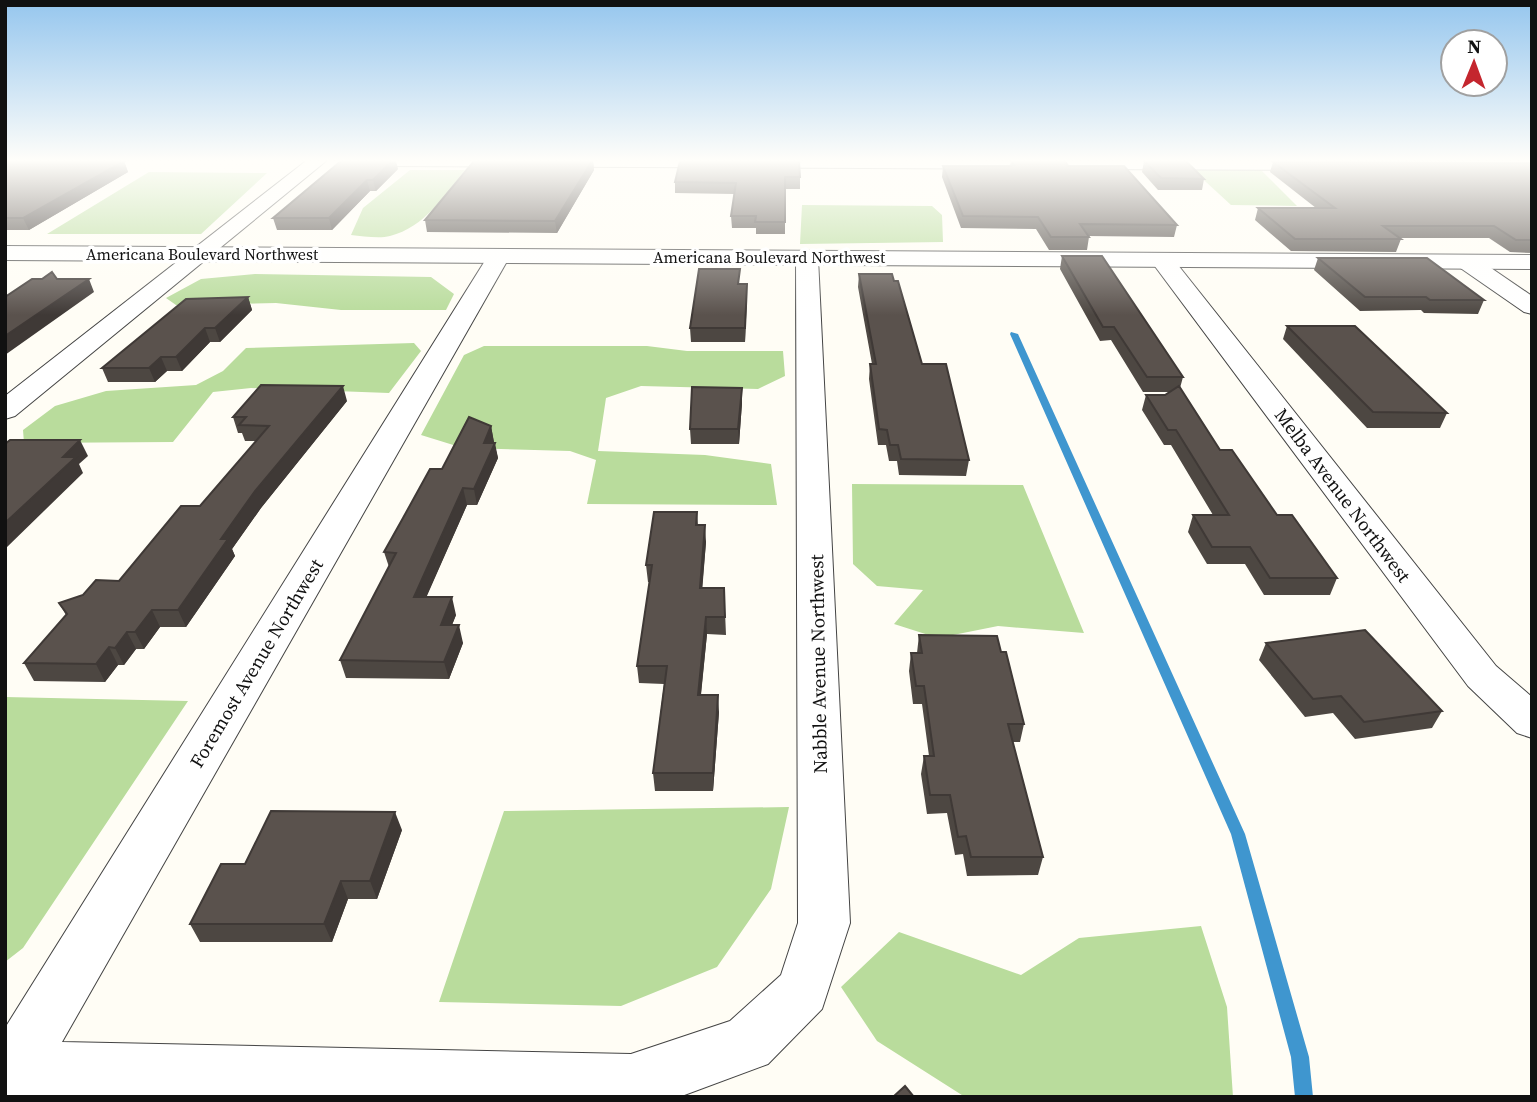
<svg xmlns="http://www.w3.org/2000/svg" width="1537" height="1102" font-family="'Source Serif 4',serif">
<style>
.forest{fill:#b9dc9c}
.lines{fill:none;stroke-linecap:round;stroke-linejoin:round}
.stream{fill:#3f96cf;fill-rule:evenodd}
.minor-casing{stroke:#444;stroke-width:2}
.tertiary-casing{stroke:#444;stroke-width:2}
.minor{fill:#fff;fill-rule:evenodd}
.tertiary{fill:#fff;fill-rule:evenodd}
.wall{fill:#4d4742}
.shaded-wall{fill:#3f3936}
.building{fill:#5a524d;stroke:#3f3936;stroke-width:2}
.labels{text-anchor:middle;stroke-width:7;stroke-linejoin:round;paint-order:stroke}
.far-street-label{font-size:16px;fill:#111;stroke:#fff}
.street-label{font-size:19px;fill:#111;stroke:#fff}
</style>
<rect width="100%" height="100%" fill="#fffdf5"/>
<path class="forest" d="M410,170h55c-21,26 -40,57 -75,66 -11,3 -27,0 -39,-1l12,-27z
M1193,170h68l36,36 -66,-1z
M149,172l118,1 -66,61h-154z
M802,205l130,1 10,9 1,27 -143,2z
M255,274l176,3 23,17 -8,16h-105l-65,-7 -100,2 -10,-7 35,-19z
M414,343l7,8 -32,42 -138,-5 -38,4 -40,50 -149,1 -1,-13 32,-24 51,-15 90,-6 27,-14 23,-23z
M484,346h163l40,5h96l2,25 -27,13 -117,-3 -35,12 -8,53 107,4 66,9 6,41 -190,-1 9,-44 -26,-9 -107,-3 -42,-13 43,-80z
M852,484l171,1 61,148 -86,-7 -60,12 -44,-14 29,-34 -46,-4 -24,-22z
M5,697l183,4 -165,247 -18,14z
M789,807l-18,82 -54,78 -96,39 -182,-4 65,-191z
M1201,926l26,81 6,90h-268l-88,-56 -36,-54 58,-55 122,43 58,-37z"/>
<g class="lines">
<path class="stream" d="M1011,332l7,2 227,500 64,223 4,40h-18l-4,-40 -60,-223 -221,-500z"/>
<g class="minor-casing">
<path id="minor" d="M306,161h20l-311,255 -10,3v-23z
M376,161h948l5,4 -9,5 -935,-4z
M499,250l8,1 3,5 -448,786 569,12 99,-33 51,-46 17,-52 -2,-665 3,-5h16l3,5 32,665 -28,86 -54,55 -89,33h-674v-69l483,-772 3,-5z
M1162,253l8,2 326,411 36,31v41l-15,-5 -49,-47 -314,-421 -3,-5 3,-5z
M1467,255l8,2 57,39v18l-8,-2 -65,-45 -3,-5 3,-5z"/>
</g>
<g class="tertiary-casing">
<path id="tertiary" d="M5,246l1527,9v14l-1527,-9z"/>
</g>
<use href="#minor" class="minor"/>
<use href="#tertiary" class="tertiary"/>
</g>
<path class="wall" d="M5,161h119l4,11 -99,58h-24z
M474,161h119l1,9 -37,63 -130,-1 -2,-12z
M680,161l120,16v12h-15v45h-29v-6h-24l-1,-12 3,-22 -59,-1v-11z
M1011,161l57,5 109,59 -3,12 -86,-1 1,1 -2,13h-38l-13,-21 -75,-1 -19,-51 1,-11h67z
M1144,161l60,18 -2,11h-44l-16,-18z
M1273,162l259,1v90l-22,-1 -21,-14h-90l2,1 -5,13 -105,-1 -36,-31 3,-12h58l-46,-36z
M398,169l-22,22h-6l-38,39h-55l-4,-12z
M1062,256l121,121 -3,11 40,62 57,65 60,63 -7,17h-66l-19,-31h-38l-19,-32 5,-17h20l-42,-70h-7l-22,-35 4,-15h19l5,-3h-27l-32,-52 -11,1 -40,-72z
M1318,258l166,42 -6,14 -54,-1 -3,-3 -61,1 -46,-41z
M859,274l35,7 28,83 47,96 -3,16 -67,-1 -2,-14h-8l-3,-16h-8l-9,-66 1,-15h2l-14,-77z
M740,284h7l-2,58h-54l-1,-14z
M248,297l4,13 -32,32h-10l-28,29h-15l-12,11h-47l-6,-14z
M1287,326l160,87 -7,15h-73l-84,-89z
M742,388v15l-3,41h-48l-1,-15z
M347,401l-86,107 -29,41 3,7 -49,71h-26l-16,22h-8l-12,16h-6l-13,17 -71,-1 -10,-18 42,-48 -7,-12 24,-8 36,-14 81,-75 56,-65h-11l-3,-8h-4l-5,-16z
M491,426l3,17 4,15 -21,47h-10l-41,92 30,18 -4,10 11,18 -14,36 -103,-1 -6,-18 49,-93 -5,-15 58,-83z
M697,512l1,13 8,17 -4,46h22l2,47 -19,-1 -6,61 18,17 -6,79h-58l-2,-18 11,-89 -25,-1 -2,-17 13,-84h-2l-2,-17z
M919,635l82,17 23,72 -4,18h-7l30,115 -5,18 -71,1 -4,-22 -8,1 -8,-42 -20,1 -6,-40 3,-18h5l-7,-52h-9l-4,-33 2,-18h6z
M1266,643l176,68 -10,17 -77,11 -22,-26 -28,4 -46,-57z
M402,830l-25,69h-29l-16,43h-132l-10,-18 55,-60z"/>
<path class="shaded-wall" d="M124,161l4,11 -99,58 -6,-12z
M392,161h4l2,8 -22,22 -3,-11z
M592,161h1l1,9 -37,63 -2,-12z
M367,180l3,11 -38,39 -3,-12z
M89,279l5,13 -89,63v-19z
M747,284v13l-2,45v-14z
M248,297l4,13 -32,32 -5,-14z
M205,328l5,14 -28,29 -6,-14z
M161,357l6,14 -12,11 -6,-14z
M343,386l4,15 -86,107 -29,41 3,7 -49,71 -8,-17 43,-71 34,-48z
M742,388v15l-3,41 -1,-15z
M491,426l3,16 -7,16 -3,-15z
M80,440l8,16 -9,8 4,9 -78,76v-26l58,-66z
M495,443l3,15 -21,47 -3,-16z
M463,488l4,17 -48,109 -5,-17z
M705,525l1,17 -5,63 -1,-17z
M452,597l4,18 -11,27 -4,-17z
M152,610l8,17 -16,22 -9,-17z
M706,617l1,17 -8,78 -1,-17z
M459,625l4,18 -14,36 -5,-17z
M127,632l9,17 -12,16 -9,-17z
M109,647l9,18 -13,17 -9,-18z
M718,695l1,17 -6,79v-18z
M395,812l7,18 -25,69 -7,-18z
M341,881l7,18 -16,43 -8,-18z"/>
<path class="building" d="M5,161h119l-101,57h-18z
M341,161h51l-19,19h-6l-38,38h-56z
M474,161h118l-37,60 -130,-1z
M680,161h119l1,16h-15v45h-30l1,-6h-25l5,-33 -61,-1z
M1011,161h54l3,5h56l53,59 -97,-1 9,13h-38l-13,-20 -75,-1 -20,-50h66l5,-1z
M1144,161h42l18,18 -43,-1z
M1273,162l259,1v77h-16l-22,-14h-111l18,13h-106l-37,-31h77z
M1062,256h40l81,121h-36l-33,-50h-11z
M1318,258h109l57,42h-54l-4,-3h-61z
M699,269h41l-2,15h9l-2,44h-55z
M52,272l5,7h32l-84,57v-39l27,-18h10z
M859,274h33l2,7h4l24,83h24l23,96 -68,-1 -3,-14h-8l-3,-15 -8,-1 -9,-65h6z
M248,297l-33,31h-10l-29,29h-15l-12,11h-47l84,-69z
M1287,326h68l92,87 -74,-1z
M261,385l82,1 -88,105 -34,48h7l-50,71h-26l-17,22h-8l-12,16 -6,-1 -13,17 -72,-1 43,-49 -8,-11 24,-8 13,-15 23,1 62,-75h19l69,-80 -30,-1 7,-8h-13z
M1179,386l41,64h12l45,65h15l45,63h-67l-20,-31h-38l-19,-32h36l-53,-85h-8l-22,-35h19z
M692,387l50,1 -4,41h-48z
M469,417l22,9 -7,17h11l-21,46 -11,-1 -49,109h38l-11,28h18l-15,37 -104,-2 56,-107 -12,-1 19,-34 27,-49h12z
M10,440h70l-17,17h13l-71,66v-79z
M654,512h43l-1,13h9l-5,63h24l1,29h-19l-8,78h20l-5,78h-60l14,-107h-30l15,-101h-6z
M1365,630l77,81 -78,11 -23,-26 -28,3 -47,-56z
M919,635l78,1 4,16h5l18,72h-16l35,133h-72l-5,-21 -8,1 -8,-42h-20l-6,-39h10l-10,-70h-8l-5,-33h11z
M271,811l124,1 -25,69h-29l-17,43h-134l31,-60h24z
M905,1086l9,11h-21z"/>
<linearGradient id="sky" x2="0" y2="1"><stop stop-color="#95c6ee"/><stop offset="0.51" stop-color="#fffefa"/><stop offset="1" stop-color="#fffefa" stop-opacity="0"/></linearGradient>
<rect width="1537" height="315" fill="url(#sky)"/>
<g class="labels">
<g class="far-street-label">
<text x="202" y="260">Americana Boulevard Northwest</text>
<text x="769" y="263">Americana Boulevard Northwest</text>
</g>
<g class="street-label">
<text transform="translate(1343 495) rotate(53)" y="7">Melba Avenue Northwest</text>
<text transform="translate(256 663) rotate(-59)" y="7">Foremost Avenue Northwest</text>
<text transform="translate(818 664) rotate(-91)" y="7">Nabble Avenue Northwest</text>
</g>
</g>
<rect width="1537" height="1102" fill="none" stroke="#111111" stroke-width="14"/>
<g transform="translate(1474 63) rotate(1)"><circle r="33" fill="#ffffff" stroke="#a0a0a0" stroke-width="2"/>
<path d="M0-5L12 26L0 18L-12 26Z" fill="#c4262e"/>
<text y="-10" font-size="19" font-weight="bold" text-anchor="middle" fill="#111111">N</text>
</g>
</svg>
